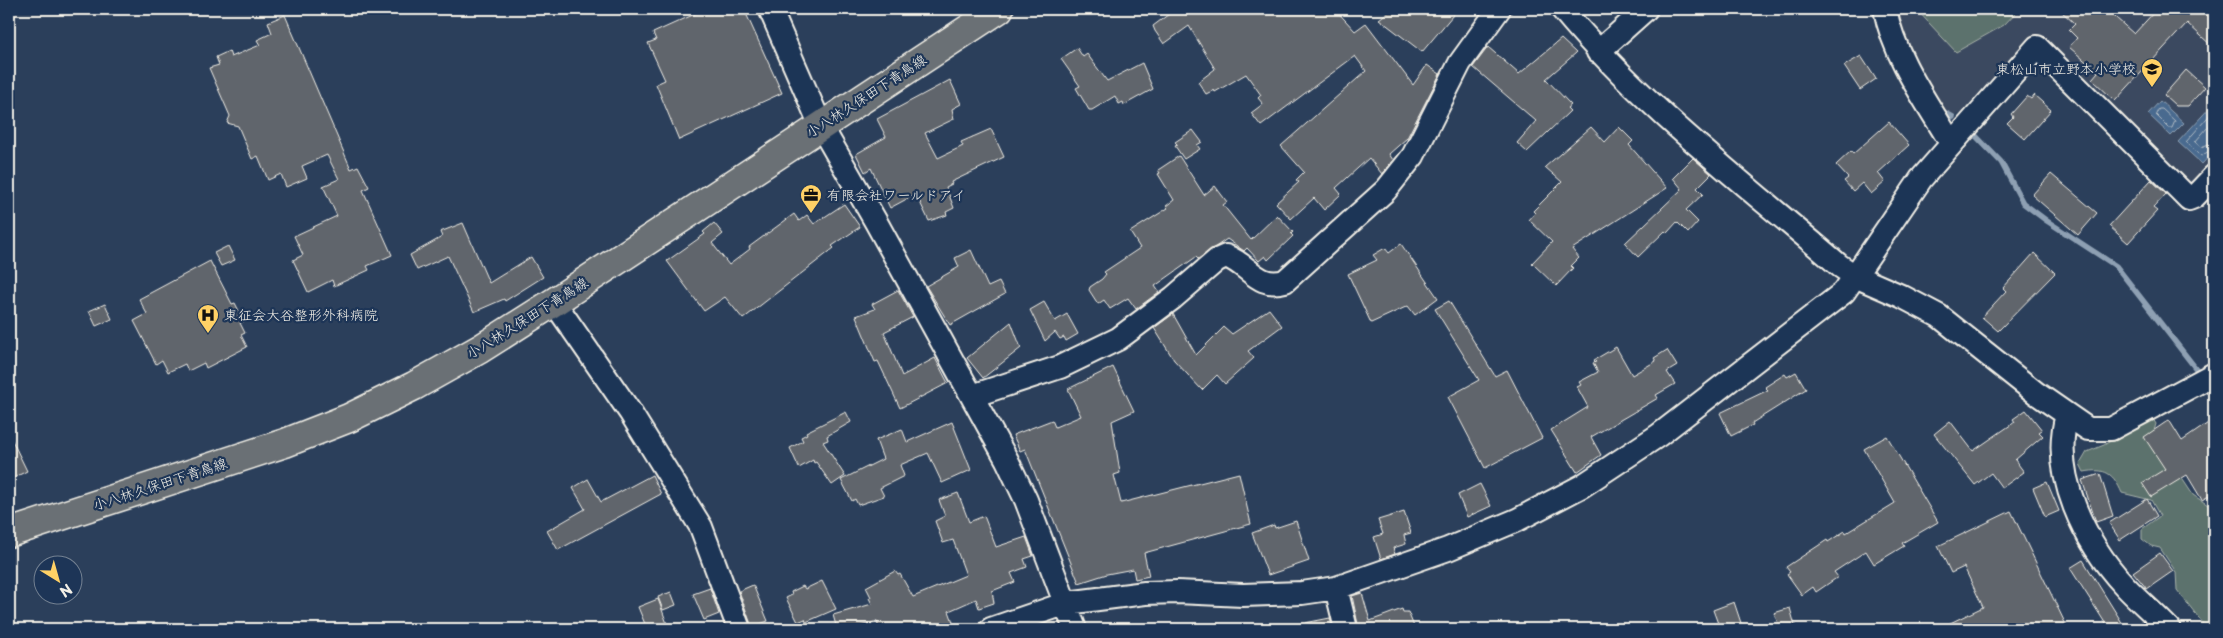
<svg xmlns="http://www.w3.org/2000/svg" width="2223" height="638" font-family="'Playpen Sans','Klee One',sans-serif">
<style>
.built{fill:#3b4a60}
.green{fill:#5c726d;stroke:#a8b2aa}
.water{fill:#4a6a8f;stroke:#8ea0b3}
.lines{fill:none;stroke-linecap:round;stroke-linejoin:round}
.shore{stroke:#b0bbc4;stroke-width:1}
.stream{stroke:#8ea0b3;stroke-width:5.5}
.building{fill:#61656c;stroke:#f4f1e8}
.minor-casing{stroke:#f4f1e8;stroke-width:26}
.major-casing{stroke:#f4f1e8;stroke-width:31}
.minor{stroke:#1d3557;stroke-width:22}
.major{stroke:#6a7074;stroke-width:28}
.labels{text-anchor:middle;stroke-width:4.5;stroke-linejoin:round;paint-order:stroke}
.poi-label{font-size:14px;fill:#f4f1e8;stroke:#1d3557;text-anchor:start}
.street-label{font-size:14px;fill:#f4f1e8;stroke:#1d3557}
</style>
<rect width="100%" height="100%" fill="#2b3f5b"/>
<filter id="ink" filterUnits="userSpaceOnUse"><feTurbulence type="fractalNoise" baseFrequency=".02" numOctaves="2"/><feDisplacementMap in="SourceGraphic" scale="10" xChannelSelector="R" yChannelSelector="G"/><feConvolveMatrix kernelMatrix="1 2 1 2 8 2 1 2 1" color-interpolation-filters="sRGB"/></filter>
<g filter="url(#ink)">
<path class="built" d="M1894,9h320v158l-20,19 -13,-1 -139,-151 -7,1 -18,15 -57,64 -7,1 -11,-5 -34,-59z"/>
<path class="green" d="M1916,9h103l-15,16 -48,27z
M2153,419l3,5 -5,17 28,33 14,21 21,14v120h-11l-1,-7 -25,-32 -1,-18 -16,-24 -9,-2 -9,-7v-10l18,-13 -9,-16 -29,-7c-9,-20 -16,-25 -38,-21l-4,-8 7,-12 17,-7 35,-21z"/>
<path class="water" d="M2160,101l24,22 -13,13 -23,-22z
M2214,103v48l-12,13 -24,-22z"/>
<g class="lines">
<path class="shore" d="M2159,109h3l13,12 -3,7h-3l-13,-13z
M2214,110l-28,32 15,14 13,-8
M2214,120l-19,22 6,5 13,-5"/>
<path class="stream" d="M1940,110l13,7
M1974,134l27,28 22,41 24,18 69,45 81,104
M2211,390l3,4"/>
</g>
<path class="building" d="M706,9h38l38,84 -103,47 -23,-56 9,-4 -17,-37 8,-3 -3,-7z
M1180,9h155l20,22 11,-8 47,62 14,-20 13,9 -33,64 -18,16 4,6 -11,14 -13,-16 -33,30 5,6 -17,16 -10,-12 -23,21 -15,-16 23,-21 -3,-2 8,-8 -23,-26 85,-75 -11,-15 -94,70 -10,-13 12,-9 -5,-6 3,-3 -15,-21 -31,18 -1,-2 -8,4 -8,-12 17,-13 -26,-43 -25,18 -9,-13 -2,-5 20,-15 1,2z
M1392,9h66l-36,43 -43,-33z
M2059,9h47l28,25 23,-25h57v39l-27,-25 -72,78 -23,-22 6,-7 -29,-25 8,-9 -8,-8 6,-6z
M285,15l66,154 7,-3 11,21 -6,3 29,65 -25,11 2,4 -35,16 -2,-6 -24,12 -15,-32 10,-5 -9,-19 43,-20 -14,-30 16,-7 -12,-24 -25,11 5,12 -21,9 -5,-13 -13,6 -10,-24 -6,3 -14,-33 -11,-3 3,-7 -21,-48 10,-3 -3,-8 13,-6 2,6 29,-12 -3,-5 15,-7 -4,-11z
M1561,39l15,14 -30,26 25,26 -4,3 3,3 -43,41 -10,-9 19,-22 -63,-54 15,-20 31,27z
M1077,48l6,9 4,-3 20,27 35,-18 11,26 -29,16 -1,-3 -4,2 -4,-8 -23,14h-3l-13,-22 4,-2 -19,-27z
M1861,56l15,23 -16,11 -16,-24z
M2186,70l19,17 -17,19h-12l-12,-11z
M950,80l11,24 -9,5 2,10 -29,14 13,25 25,-12 -2,-4 30,-13 13,28 -53,25 1,2 -6,3 8,21 -8,4 1,3 -18,6 -13,-27 -26,14 -19,-40 -6,4 -9,-18 30,-17 -9,-18z
M2034,95l17,15 -26,29 -18,-16 6,-6 -2,-3 16,-18 4,3z
M1889,122l20,23 -31,28 7,9 -14,12 -9,-11 -9,8 -9,-10 4,-3 -12,-13 15,-14 2,3z
M1591,127l14,15 14,-15 14,14 -4,4 38,43 -95,61 7,9 -8,8 2,2 -17,18 -24,-23 20,-21 -23,-22 6,-7 -2,-2 29,-29 -17,-15z
M1193,130l9,12 -5,3 3,4 -16,10 -9,-13 3,-1 -3,-3z
M1179,156l25,39 11,-9 12,16 -4,3 28,35 26,-25 16,17 -2,2 2,2 -25,24 -3,-4 -6,5 -12,-13 -3,3 -17,-12 -29,20 -2,-2 -41,29 4,6 -23,17 -8,-11 -18,11 -6,-9 -6,4 -9,-14 1,-3 12,-8 4,-5 -2,-2 36,-24 -10,-16 38,-24 -2,-2 8,-6 -16,-26 2,-1 -2,-3z
M1693,158l18,16 -14,14 6,6 -17,16 12,12 -10,11 -11,-11 -10,11 -2,-2 -27,26 -13,-14 57,-54 -9,-11z
M2051,174l46,39 -19,22 -46,-40z
M2151,180l15,14 -13,14 4,3 -29,32 -19,-17z
M844,204l16,23 -28,19 2,2 -91,71 -18,-22 -21,14 -37,-50 38,-27 -2,-2 11,-9 9,11 -11,9 17,22 21,-16 -1,-2 45,-33 5,7 8,-6 7,9z
M463,223l26,60 42,-26 12,20 -38,24 -1,-2 -30,13 -26,-56 -31,14 -7,-15 32,-18 -2,-5z
M1401,244l37,54 -23,17 -7,-9 -37,17 -23,-49 29,-14 -4,-5 12,-7 4,5z
M228,246l7,14 -14,6 -7,-13z
M971,250l17,37 11,-5 6,12 -55,31 -24,-39 33,-19 -4,-9z
M2034,253l21,20 -57,58 -16,-14 24,-26 -3,-3z
M210,261l22,43 3,-1 9,18 -4,2 5,10 -4,2 6,12 -41,21 -2,-5 -16,8 -3,-7 -17,8 -6,-12 -6,4 -22,-43 13,-7 -8,-15z
M898,290l15,27 -29,15 18,44 33,-18 13,25 -48,25 -22,-47 -3,1 -19,-46 19,-7 -3,-5z
M1449,301l46,75 12,-6 35,68 -57,30 -37,-71 31,-17 -44,-71z
M1044,302l11,19 12,-7 11,20 -12,7 -2,-4 -4,2 -5,-7 -10,9 -15,-31z
M105,304l7,15 -16,7 -7,-15z
M1269,309l13,17 -34,25 6,7 -29,26 -8,-9 -15,15 -28,-30 -20,-32 19,-14 23,41 28,-28 8,7z
M1011,322l10,26 -38,30 -16,-20z
M1616,347l16,28 24,-14 -2,-3 13,-8 10,16 -10,6 8,12 -19,11 2,3 -67,39 10,18 -24,17 -26,-42 37,-23 -11,-20 4,-2 -2,-3 19,-10 -5,-9 3,-1 -2,-2z
M1113,367l21,44 -22,10 8,52 -6,2 7,28 118,-30 12,51 -107,29 5,23 -14,3 -2,-10 -26,5 -28,9 -54,-134 -5,2 -7,-16 39,-15 3,7 26,-11 -13,-27z
M1796,372l10,17 -54,34 1,2 -22,11 -11,-23 48,-23 -3,-3 20,-13 2,3z
M2026,410l16,20 -3,2 4,4 -28,24 9,12 -22,16 -11,-15 -16,12 -41,-51 16,-13 23,30 42,-29 -2,-3z
M846,412l5,10 -24,14 1,4 -5,2 22,34 -13,9 -16,-23 -2,1 -1,-3 -14,8 -9,-20 13,-7 -2,-4 6,-3 -1,-2z
M2214,419v74l-12,7 -15,-25 -36,22 -9,-14 23,-14 -21,-32 25,-17 13,21z
M952,422l19,48 -29,13 -14,-30 -28,12 4,11 -24,12 4,8 -26,9 -3,-6 -3,2 -11,-21 42,-21 -7,-19 26,-11 5,13z
M9,434l18,37 -18,9z
M1887,436l51,86 -36,21 2,3 -30,18 -8,-13 -32,21 4,5 -22,15 -3,-5 -11,8 -15,-21 3,-2 -4,-5 41,-27 1,2 17,-11 1,2 49,-30 -31,-54z
M2100,474l13,42 -17,6 -14,-42z
M652,475l9,19 -103,56 -11,-19 38,-22 -12,-21 15,-9 13,23z
M2047,482l12,29 -14,6 -12,-29z
M1480,484l11,22 -24,11 -9,-22z
M958,493l11,29 15,-6 12,31 30,-10 7,19 -9,3 3,8 -16,6 4,9 -23,9 2,12 -15,5 -3,-9 -27,12 4,11 -17,7h-57l-2,-8 -25,8h-15l-4,-14 39,-11 -3,-6 2,-1 -5,-10 29,-16 3,4 2,-1 13,23 53,-22 -13,-35 -10,3 -8,-22 10,-5 -6,-16z
M2147,499l10,17 -37,24 -11,-17z
M2011,511l57,118h-130l45,-22 -19,-40 -13,6 -13,-27z
M1404,512l7,21 -7,2 2,9 -13,4 2,6 -14,5 -7,-22 9,-3 -5,-14z
M1296,521l13,40 -41,14 -16,-42 22,-8 1,3z
M2160,553l13,18 -26,18 -14,-17z
M2083,560l43,69h-17l-39,-61z
M822,581l14,28 -30,13 -1,-3 -7,3 -12,-24 6,-3 -1,-3 12,-6 2,3z
M753,585l15,36 -16,6 -13,-36z
M710,588l9,26 -15,6 -11,-26z
M671,592l5,13 -13,5 -5,-13z
M1362,593l8,28 32,-12 1,3h5l7,17h-56l-7,-33z
M658,599l11,30h-22l-9,-22z
M1734,602l9,27h-23l-7,-19z
M1790,608l6,21h-16l-6,-16z
M1330,618l3,11h-27l-1,-6z"/>
<g class="lines">
<g class="minor-casing">
<path id="minor" d="M770,9l51,117 55,96 131,238 19,40 49,129
M1562,9c80,97 183,175 278,257l15,10 46,20 38,20 97,77 52,36h23l103,-55
M1885,9c9,48 41,92 66,134
M1598,52l48,-43
M554,302l76,110 71,115 38,102
M972,396l88,-29 58,-28 55,-41 44,-38 9,-4c24,9 31,33 59,25l101,-91 27,-34 47,-93 39,-54
M2067,415c-17,59 18,128 58,171 14,15 30,28 44,43
M1336,588l10,41
M991,629l76,-26 78,-10 32,-1 66,3 59,-2 34,-5 112,-39 69,-29 65,-34 77,-51 185,-143 77,-113 116,-132 152,152 5,-2 20,-21"/>
</g>
<g class="major-casing">
<path id="major" d="M9,533l276,-90 64,-25 65,-32 66,-37 74,-47 445,-293"/>
</g>
<use href="#minor" class="minor"/>
<use href="#major" class="major"/>
</g>
</g>
<defs>
<g id="school-pin" transform="scale(1.125)"><path d="M0 17L-7.5 6A9.5 9.5 0 1 1 7.5 6Z" fill="#ffd166" stroke="#1d3557"/><path d="M0-5L7-2L0 1L-7-2ZM-4 1L0 2.5L4 1V4Q0 6-4 4Z" fill="#111"/></g>
<g id="office-pin" transform="scale(1.125)"><path d="M0 17L-7.5 6A9.5 9.5 0 1 1 7.5 6Z" fill="#ffd166" stroke="#1d3557"/><path d="M-6-3h4V-5.5h4V-3h4V5H-6ZM-1-4.5V-3h2v-1.5ZM-6 0V1H6V0Z" fill="#111"/></g>
<g id="hospital-pin" transform="scale(1.125)"><path d="M0 17L-7.5 6A9.5 9.5 0 1 1 7.5 6Z" fill="#ffd166" stroke="#1d3557"/><path d="M-5-5h3v3.5h4V-5h3V5h-3V1.5h-4V5h-3Z" fill="#111"/></g>
</defs>
<g fill-rule="evenodd">
<use href="#school-pin" x="2152" y="69"/>
<use href="#office-pin" x="811" y="195"/>
<use href="#hospital-pin" x="208" y="315"/>
</g>
<g class="labels">
<g class="poi-label">
<text x="2136" y="74" text-anchor="end">東松山市立野本小学校</text>
<text x="827" y="200">有限会社ワールドアイ</text>
<text x="224" y="320">東征会大谷整形外科病院</text>
</g>
<g class="street-label">
<text transform="translate(866 96) rotate(-33)" y="5">小八林久保田下青鳥線</text>
<text transform="translate(527 318) rotate(-32)" y="5">小八林久保田下青鳥線</text>
<text transform="translate(160 484) rotate(-18)" y="5">小八林久保田下青鳥線</text>
</g>
</g>
<rect width="2223" height="638" fill="none" stroke="#1d3557" stroke-width="30"/>
<rect x="15" y="15" width="2193" height="608" fill="none" stroke="#f4f1e8" stroke-width="2" filter="url(#ink)"/>
<g transform="translate(58 580) rotate(143)"><circle r="24" fill="#1d3557" stroke="#738091"/>
<path d="M0-4L9 19L0 12L-9 19Z" fill="#ffd166"/>
<text y="-8" font-size="14" font-weight="bold" text-anchor="middle" fill="#f4f1e8">N</text>
</g>
</svg>
